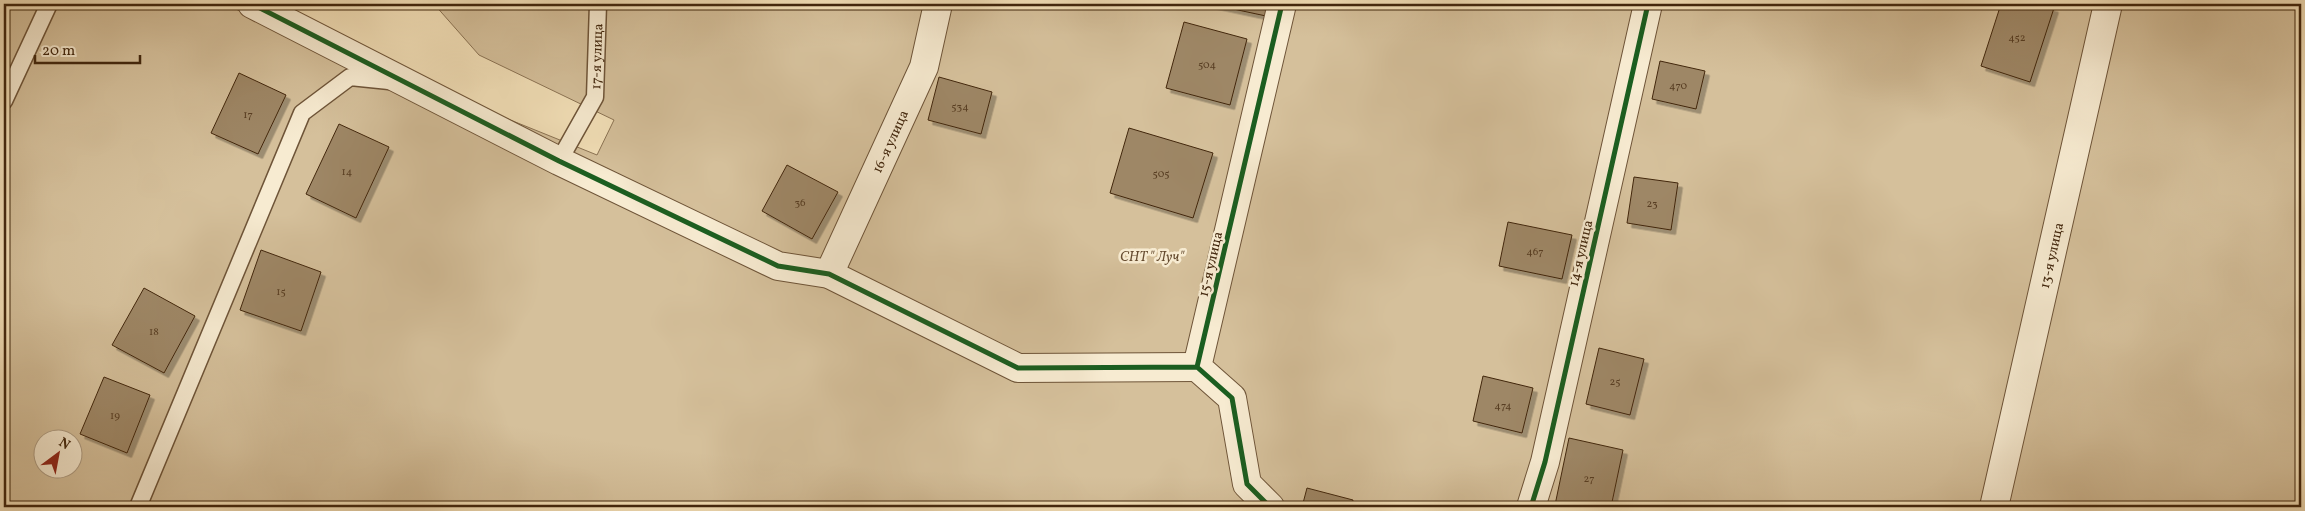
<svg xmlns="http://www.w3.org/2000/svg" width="2305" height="511" font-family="Vollkorn,serif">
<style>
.green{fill:#d5c09b;stroke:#8b7354;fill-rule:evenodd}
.building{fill:#9e8766;stroke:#41260d;filter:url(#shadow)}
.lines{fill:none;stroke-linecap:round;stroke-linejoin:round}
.service-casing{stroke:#6e5438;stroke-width:19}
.minor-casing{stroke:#6e5438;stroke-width:30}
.service{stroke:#f7ebd1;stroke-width:16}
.minor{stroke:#f7ebd1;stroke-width:28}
.cycleway-casing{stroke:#f7ebd1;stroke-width:8}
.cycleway{stroke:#1b5e20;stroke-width:5}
.labels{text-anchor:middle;stroke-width:5;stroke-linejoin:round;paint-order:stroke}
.number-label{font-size:11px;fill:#583e23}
.street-label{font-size:14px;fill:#41260d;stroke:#f7ebd1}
.park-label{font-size:14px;font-style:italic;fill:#664c30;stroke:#f7ebd1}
</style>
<defs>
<filter id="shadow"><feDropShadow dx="4.5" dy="4.5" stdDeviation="0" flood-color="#0004"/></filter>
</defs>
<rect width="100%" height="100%" fill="#f3e0b8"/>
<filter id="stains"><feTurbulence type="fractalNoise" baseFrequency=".004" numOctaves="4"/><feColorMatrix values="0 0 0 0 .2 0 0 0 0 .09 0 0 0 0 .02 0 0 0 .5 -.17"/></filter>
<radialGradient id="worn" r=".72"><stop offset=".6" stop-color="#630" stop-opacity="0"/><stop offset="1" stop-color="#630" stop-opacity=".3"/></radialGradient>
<path class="green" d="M4,4h219l374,151 17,-35 -135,-65 -45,-51h1867v503h-2297zM42,438h30v30h-30z"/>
<path class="building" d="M1210,4h59l-3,12z
M2001,4h40l13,4 -24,74 -49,-16z
M1184,22l63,17 -17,66 -64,-17z
M1660,61l45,10 -9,38 -44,-10z
M239,73l47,22 -28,59 -47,-21z
M939,77l53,15 -11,42 -53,-14z
M339,124l50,23 -33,71 -50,-24z
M1129,128l84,25 -20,65 -83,-25z
M787,165l51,27 -26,47 -50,-28z
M1634,177l44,6 -7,47 -44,-7z
M1508,222l64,13 -10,44 -63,-13z
M261,250l60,22 -20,59 -61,-21z
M144,288l51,28 -31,57 -52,-28z
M1599,348l45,11 -14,56 -44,-11z
M1483,376l50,12 -11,45 -49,-12z
M104,377l46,18 -23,58 -47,-19z
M1569,438l54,12 -12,57 -56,-2z
M1307,488l46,12 -1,7h-50z"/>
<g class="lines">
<g class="service-casing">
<g id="service">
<path d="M4,101l45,-97"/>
<path id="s1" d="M559,161l36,-64 3,-93"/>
<path d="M138,507l164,-394 48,-36 39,4"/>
</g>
</g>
<g class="minor-casing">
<g id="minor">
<path d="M252,4l307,157 219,105 51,8 189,94 179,-1"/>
<path id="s2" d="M829,274l95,-207 14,-63"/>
<path d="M1270,507l-23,-23 -15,-86 -35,-31 85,-363"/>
<path d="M1531,507l14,-45 103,-458"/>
<path id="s3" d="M1994,507l114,-503"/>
</g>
</g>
<use href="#service" class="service"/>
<use href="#minor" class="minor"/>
<g class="cycleway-casing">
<path id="cycleway" d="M252,4l307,157 219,105 51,8 189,94 179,-1
M1270,507l-23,-23 -15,-86 -35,-31 85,-363
M1531,507l14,-45 103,-458"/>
</g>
<use href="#cycleway" class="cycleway"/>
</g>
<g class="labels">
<g class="number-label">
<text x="2017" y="41">452</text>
<text x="1207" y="68">504</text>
<text x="1678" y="89">470</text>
<text x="960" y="110">534</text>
<text x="248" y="118">17</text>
<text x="347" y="175">14</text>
<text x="1161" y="177">505</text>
<text x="800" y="206">36</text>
<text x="1652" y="207">23</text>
<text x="1535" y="255">467</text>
<text x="281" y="295">15</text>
<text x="154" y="335">18</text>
<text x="1615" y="385">25</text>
<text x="1503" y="409">474</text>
<text x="115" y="419">19</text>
<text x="1589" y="482">27</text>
</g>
<g class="street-label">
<text dy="5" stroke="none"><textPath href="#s1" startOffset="114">17-я улица</textPath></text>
<text dy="5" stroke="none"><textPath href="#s2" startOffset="146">16-я улица</textPath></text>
<text transform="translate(1580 253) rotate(-77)" y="5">14-я улица</text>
<text dy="5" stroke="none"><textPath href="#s3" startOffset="258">13-я улица</textPath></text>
<text transform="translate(1210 264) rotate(-77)" y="5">15-я улица</text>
</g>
<g class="park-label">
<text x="1152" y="261">СНТ " Луч"</text>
</g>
</g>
<rect width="2305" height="511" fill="none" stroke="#f3e0b8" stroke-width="20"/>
<rect x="5" y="5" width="2295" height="501" fill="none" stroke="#41260d" stroke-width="2.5"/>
<rect x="10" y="10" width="2285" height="491" fill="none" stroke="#41260d"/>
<g transform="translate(58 454) rotate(32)"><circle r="24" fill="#f7ebd1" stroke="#ae9c83"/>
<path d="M0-4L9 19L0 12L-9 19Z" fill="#8f2418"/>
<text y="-8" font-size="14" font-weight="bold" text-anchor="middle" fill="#41260d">N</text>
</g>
<path d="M35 55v8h105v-8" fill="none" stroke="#41260d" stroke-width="2.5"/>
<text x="42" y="55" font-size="15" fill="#41260d" stroke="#f7ebd1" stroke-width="4" paint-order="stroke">20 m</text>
<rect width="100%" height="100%" filter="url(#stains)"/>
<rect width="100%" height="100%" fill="url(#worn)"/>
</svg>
